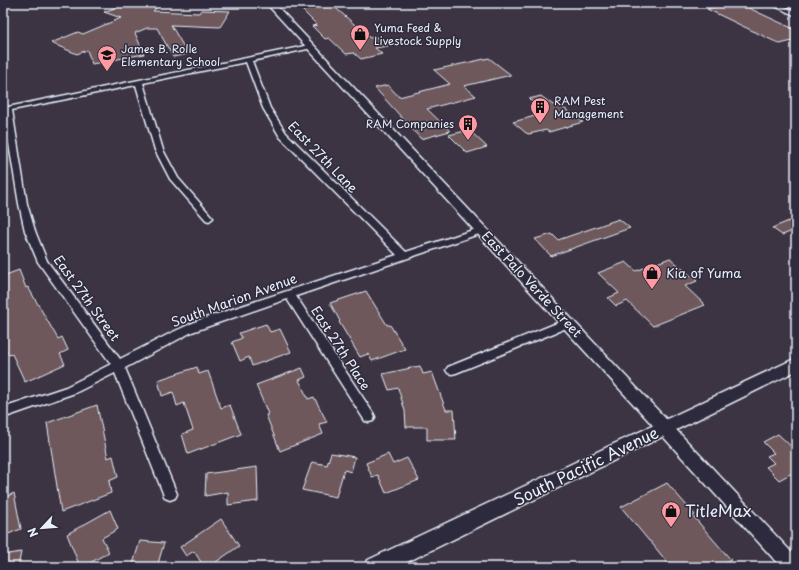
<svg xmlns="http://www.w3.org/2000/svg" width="799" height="570" font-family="'Playpen Sans',sans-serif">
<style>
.building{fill:#6e585c;stroke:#e8f1f8}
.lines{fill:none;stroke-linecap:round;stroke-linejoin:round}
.minor-casing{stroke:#e8f1f8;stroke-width:3}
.tertiary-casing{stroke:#e8f1f8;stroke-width:3}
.secondary-casing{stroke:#e8f1f8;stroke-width:3}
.minor{fill:#2f2a3d;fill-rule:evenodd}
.tertiary{fill:#2f2a3d;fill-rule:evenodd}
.secondary{fill:#2f2a3d;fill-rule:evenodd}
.labels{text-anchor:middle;stroke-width:3;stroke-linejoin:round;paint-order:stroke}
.far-poi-label{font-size:11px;fill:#e8f1f8;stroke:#2f2a3d;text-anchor:start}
.street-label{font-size:13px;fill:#e8f1f8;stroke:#2f2a3d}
.poi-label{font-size:13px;fill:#e8f1f8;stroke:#2f2a3d;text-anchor:start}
.near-street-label{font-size:16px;fill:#e8f1f8;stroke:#2f2a3d}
.near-poi-label{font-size:16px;fill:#e8f1f8;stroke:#2f2a3d;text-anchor:start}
</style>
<rect width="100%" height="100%" fill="#3c3343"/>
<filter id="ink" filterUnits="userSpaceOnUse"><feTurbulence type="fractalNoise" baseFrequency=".025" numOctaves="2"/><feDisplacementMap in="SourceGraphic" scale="8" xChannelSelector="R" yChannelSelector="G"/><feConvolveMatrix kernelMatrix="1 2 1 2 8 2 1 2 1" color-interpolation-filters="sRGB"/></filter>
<g filter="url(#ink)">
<path class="building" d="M134,3h27l-8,8 46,2 2,-3 29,1 -10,16 -49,-2 17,29 -15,3 -16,-29h-10l-12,5 9,21 -52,10 -5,-14 -10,4 -26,-11 27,-11 5,2 38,-16 -17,-6 18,-7z
M295,3h35l40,35 7,-1 11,9 -13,2 7,6 -21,5 -7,-6 -8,1 -17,-16 -4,1 -13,-13 5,-1z
M732,3h6l58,27v10l-16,4 -73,-35z
M489,58l22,17 -47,11 12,10 -49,13 23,22 -29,8 -46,-51 13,-3 11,12 51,-13 -16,-14z
M541,96l12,9 5,-1 25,18 -34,10 -3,-2 -17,4 -3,-1 -13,-11 33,-9 -17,-14z
M469,130l18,17 -20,6 -18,-18z
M619,219l11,9 -79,28 -16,-17 17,-5 6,6z
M789,221l7,5v4l-14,5 -10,-7z
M670,258l27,23 -12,5 20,19 -52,21 -26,-25 -11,5 -8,-8 11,-5 -21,-20 28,-11 10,9z
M19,270l7,18 2,-1 30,52 4,-2 6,13 -8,4 5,10 -40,18 -13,-28 -3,1 -6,-12v-67z
M366,291l21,34h3l15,24 -33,12 -4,-7 -8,3 -21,-35 1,-1 -10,-18z
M266,324l4,8 10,-3 11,23 -39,14 -3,-9 -9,4 -8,-19 10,-4 -3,-5z
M420,366l3,8 9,-2 14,38h8l2,30h-29v-13h-21l-1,-16 -7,-23 -9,2 -6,-16z
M197,367l2,7 9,-3 13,37 9,-3 11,29 -53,20 -6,-20 11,-4 -9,-27 -7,3 -4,-14 -11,4 -4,-16z
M302,368l4,9 -7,3 9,19 6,-2 13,25 -8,2 4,10 -43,17 -14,-36 2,-1 -12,-29z
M97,405l11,53 5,-2 5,21 -9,4 2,12 -50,19 -14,-89z
M778,434l18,17v20l-17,9 -13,-13 8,-4 -7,-7 7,-3 -11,-11z
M331,453l24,4 -4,15 -7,-2 -8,27 -34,-7 10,-28 15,3z
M388,454l5,10 14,-6 12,22 -33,13 -8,-18 -6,2 -6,-14z
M257,467l1,34 -30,4v-13l-23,4 1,-22z
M667,483l28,32 -2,1 38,44 -13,7h-47l-21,-26h-1l-28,-34z
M14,493l7,36 -18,7v-38z
M110,510l8,19 -16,9 7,14 -26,15h-3l-13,-33z
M221,519l18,27 -30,21h-5l-10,-16 -8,5 -6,-9z
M140,541l24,2 -7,24h-25z
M21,552l-3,15h-15v-12z"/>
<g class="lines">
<g class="minor-casing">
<path id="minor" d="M768,3h8l20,9v4z
M310,45l2,1v2l-60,13 18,47 16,25 120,119 73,-24 3,-1 5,3 -2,2 -189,64 77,117 2,4 -2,4 -4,1 -4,-1 -78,-122 -95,33 -67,36 52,126 -2,4 -5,2 -5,-2 -50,-125 -40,20 -72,25v-10l63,-21 45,-23 -73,-102 -13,-31 -6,-27 -16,-96zM246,62l17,46 17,29 117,118 -198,65 -28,13 -51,26 -73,-98 -12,-30 -8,-27 -15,-94 124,-25 19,65 15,29 36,41 3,1 4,-3 -35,-40 -15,-28 -20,-67z
M567,319l4,1 1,3 -1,3 -115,47 -4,1 -4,-1 -2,-3 2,-3z"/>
</g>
<g class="tertiary-casing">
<path id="tertiary" d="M266,3h8l522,554v10h-15l-122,-135z"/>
</g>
<g class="secondary-casing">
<path id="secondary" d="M796,358v13l-399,196h-32l3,-7z"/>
</g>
<use href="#minor" class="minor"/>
<use href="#tertiary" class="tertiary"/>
<use href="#secondary" class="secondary"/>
</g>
</g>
<defs>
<g id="shop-pin" transform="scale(1)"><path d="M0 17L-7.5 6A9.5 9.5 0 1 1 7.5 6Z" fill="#ff9aa2" stroke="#2f2a3d"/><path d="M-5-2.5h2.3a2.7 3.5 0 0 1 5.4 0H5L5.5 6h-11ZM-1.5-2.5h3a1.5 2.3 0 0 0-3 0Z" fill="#111"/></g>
<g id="school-pin" transform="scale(1)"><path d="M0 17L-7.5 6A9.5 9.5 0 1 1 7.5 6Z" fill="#ff9aa2" stroke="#2f2a3d"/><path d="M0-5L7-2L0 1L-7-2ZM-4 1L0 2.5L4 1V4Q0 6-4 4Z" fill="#111"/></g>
<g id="building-pin" transform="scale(1)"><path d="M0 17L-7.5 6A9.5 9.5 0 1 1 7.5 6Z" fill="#ff9aa2" stroke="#2f2a3d"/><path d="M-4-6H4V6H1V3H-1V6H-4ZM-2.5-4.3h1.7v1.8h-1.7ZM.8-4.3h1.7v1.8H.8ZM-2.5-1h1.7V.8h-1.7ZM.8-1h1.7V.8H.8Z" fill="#111"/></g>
</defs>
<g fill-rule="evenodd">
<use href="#shop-pin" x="360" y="34"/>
<use href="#school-pin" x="107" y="55"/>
<use href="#building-pin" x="540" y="107"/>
<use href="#building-pin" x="468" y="124"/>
<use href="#shop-pin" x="652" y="273"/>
<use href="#shop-pin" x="671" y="511"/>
</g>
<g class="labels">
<g class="far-poi-label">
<text x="374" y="32">Yuma Feed &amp;<tspan x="374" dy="13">Livestock Supply</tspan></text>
<text x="121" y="53">James B. Rolle<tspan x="121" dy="13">Elementary School</tspan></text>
<text x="554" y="105">RAM Pest<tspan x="554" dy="13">Management</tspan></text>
<text x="454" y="128" text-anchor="end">RAM Companies</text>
</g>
<g class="street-label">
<text transform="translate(323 157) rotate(46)" y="5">East 27th Lane</text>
<text transform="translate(532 284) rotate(47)" y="5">East Palo Verde Street</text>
<text transform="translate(87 298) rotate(54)" y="5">East 27th Street</text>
<text transform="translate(234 300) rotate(-20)" y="5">South Marion Avenue</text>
<text transform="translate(341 348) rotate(57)" y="5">East 27th Place</text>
</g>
<g class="poi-label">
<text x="666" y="278">Kia of Yuma</text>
</g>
<g class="near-street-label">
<text transform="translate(586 466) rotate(-26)" y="6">South Pacific Avenue</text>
</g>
<g class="near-poi-label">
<text x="685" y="517">TitleMax</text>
</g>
</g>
<rect width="799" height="570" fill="none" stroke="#2f2a3d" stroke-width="16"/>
<rect x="8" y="8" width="783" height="554" fill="none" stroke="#e8f1f8" stroke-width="1.5" filter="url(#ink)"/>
<g transform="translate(42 528) rotate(244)" stroke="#2f2a3d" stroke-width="3" paint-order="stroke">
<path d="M0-3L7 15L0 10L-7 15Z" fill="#e8f1f8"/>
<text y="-6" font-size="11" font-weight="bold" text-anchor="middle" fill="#e8f1f8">N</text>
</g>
</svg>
